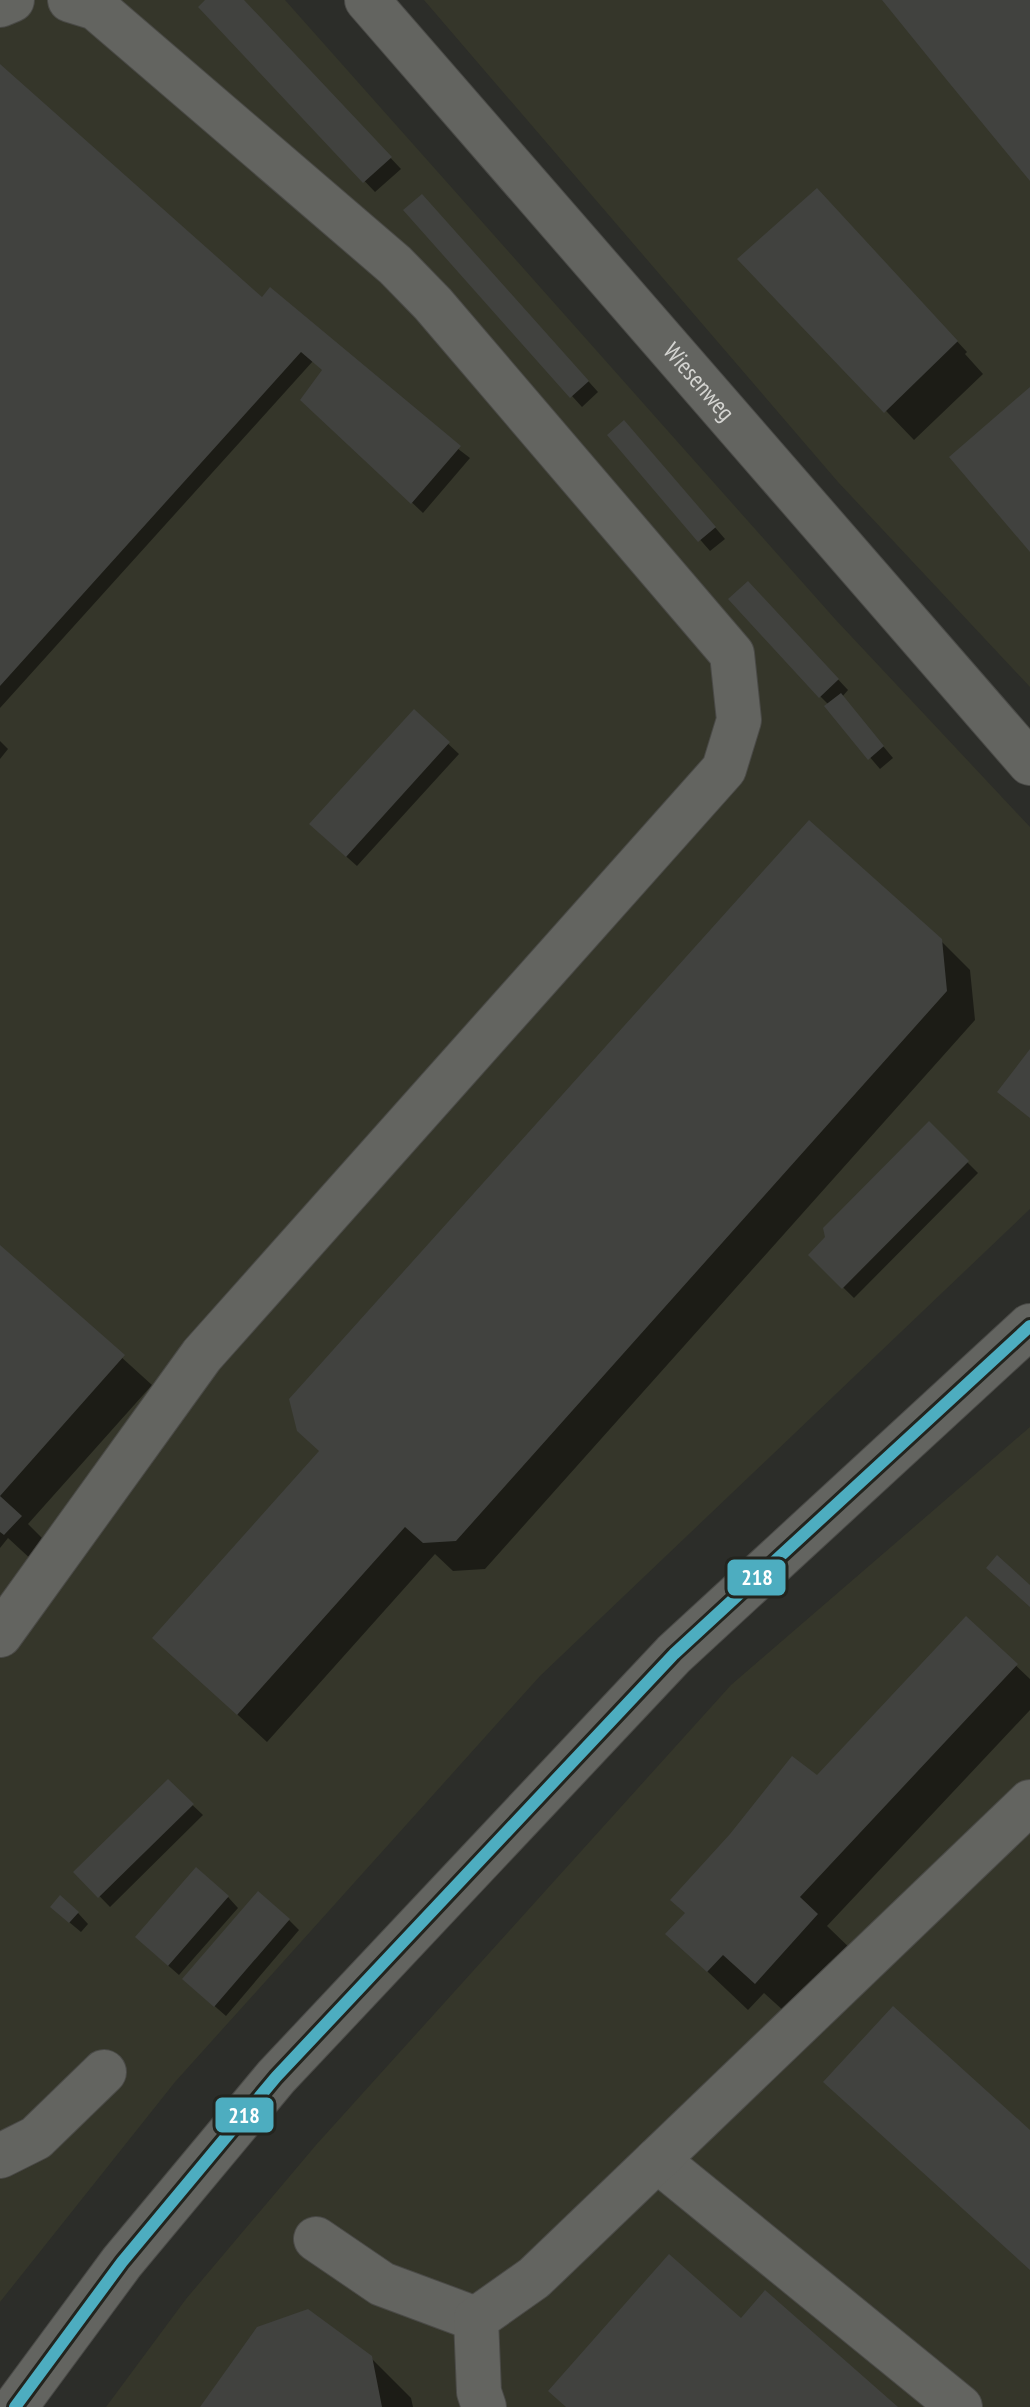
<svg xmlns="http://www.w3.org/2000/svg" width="1030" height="2407" font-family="'PT Sans Narrow',sans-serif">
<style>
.built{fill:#35362a}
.shadow{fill:#0007}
.building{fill:#41423f}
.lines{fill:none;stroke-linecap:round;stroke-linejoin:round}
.minor-casing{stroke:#4a4a47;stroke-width:46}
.minor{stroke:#636460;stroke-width:44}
.bus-1-casing{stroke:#23241e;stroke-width:18}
.bus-1{stroke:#4dadc0;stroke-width:12}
.labels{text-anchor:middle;stroke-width:6;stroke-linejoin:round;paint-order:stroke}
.street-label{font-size:24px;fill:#d4d4d1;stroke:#23241e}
.line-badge{stroke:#23241e;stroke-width:3}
.badge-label{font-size:22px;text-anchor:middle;font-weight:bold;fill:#fff}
</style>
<rect width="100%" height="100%" fill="#2c2d29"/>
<path class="built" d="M0,0h285l550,619 195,208v382l-490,467 -365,406 -175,220z
M424,0h606v687l-192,-205z
M1030,1427v980h-924l80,-108 130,-154 415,-460z"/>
<path class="shadow" d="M208,0h34l159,169 -26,23 -175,-184z
M0,67l262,232 208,159 -47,55 -120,-114 21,-28 -11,-10 -313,347z
M827,201l140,151 -2,2 18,20 -69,66 -174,-181z
M432,207l166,185 -16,15 -10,-11z
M635,434l90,105 -15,12 -101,-116z
M758,594l90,96 -6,7 51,61 -13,11 -53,-62 2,-2 -9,-9z
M414,712l45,42 -102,112 -35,-31z
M0,741l8,8 -8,10z
M941,941l29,29 5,50 -490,549 -32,2 -18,-17 -168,188 -112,-104z
M929,1124l49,49 -124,125 -44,-43z
M0,1247l152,138 -124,139 21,21 -15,17 -26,-24 -8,10z
M966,1618l64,61v31l-203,216 29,28 -60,68 -32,-29 -16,17 -80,-76z
M168,1782l35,33 -93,92 -34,-35z
M228,1897l10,11 -59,67 -31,-27z
M78,1913l10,11 -7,8 -18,-15z
M289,1920l10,10 -73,86 -31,-27z
M371,2358l40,40 2,9h-211z"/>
<path class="building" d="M205,0h39l148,157 -29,26 -165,-176z
M882,0h148v181l-84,-102z
M0,64l262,233 8,-10 191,159 -50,58 -111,-104 22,-30 -21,-18 -301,334z
M817,188l141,153 -74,72 -147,-154z
M422,194l167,187 -19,17 -167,-188z
M1030,387v165l-81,-95z
M624,420l92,107 -18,15 -91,-107z
M748,581l91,98 -20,19 -91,-99z
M841,693l43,53 -16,14 -44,-54z
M414,709l36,33 -104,115 -37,-33z
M809,820l133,119 5,52 -491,550 -33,2 -18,-16 -168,188 -85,-77 167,-187 -22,-20 -8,-32z
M1030,1049v69l-33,-26z
M929,1121l40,40 -127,128 -34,-34 17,-18 -2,-9z
M0,1245l125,110 -125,141z
M0,1496l22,20 -18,19 -4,-3z
M997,1555l33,30v22l-44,-39z
M966,1616l52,48 -218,233 18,17 -63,70 -32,-29 -16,17 -42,-38 20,-21 -15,-13 60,-66 62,-78 25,19z
M168,1779l26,25 -96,94 -25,-26z
M196,1867l33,29 -61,70 -33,-29z
M258,1891l32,28 -76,88 -32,-28z
M60,1895l19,17 -10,11 -19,-16z
M893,2006l137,124v140l-207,-188z
M669,2254l72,64 24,-28 133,117h-332l-18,-16z
M308,2309l64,47 10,51h-182l57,-80z"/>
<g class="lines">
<g class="minor-casing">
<g id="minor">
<path id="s1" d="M367,0l663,763"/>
<path d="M0,5l12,-5"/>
<path d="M0,1635l202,-280 522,-586 15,-49 -7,-66 -299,-350 -38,-39 -299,-257 -26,-8"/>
<path d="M0,2156l36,-18 68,-66"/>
<path d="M657,2160l303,247"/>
<path d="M316,2239l66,45 94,35"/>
<path d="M15,2407l107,-145 154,-185 398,-423 356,-328"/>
<path d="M484,2407l-5,-15 -3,-73 58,-41 496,-476"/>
</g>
</g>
<use href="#minor" class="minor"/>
<g class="bus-1-casing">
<path id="bus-1" d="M15,2407l107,-145 154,-185 398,-423 356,-328"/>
</g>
<use href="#bus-1" class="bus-1"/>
</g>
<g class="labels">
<g class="street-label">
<text dy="8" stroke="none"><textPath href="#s1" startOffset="506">Wiesenweg</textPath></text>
</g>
</g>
<g class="line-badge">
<rect x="726" y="1558" width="61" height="39" rx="8" fill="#4dadc0"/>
<rect x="214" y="2096" width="61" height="38" rx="8" fill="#4dadc0"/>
</g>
<g class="badge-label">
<text x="757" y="1585">218</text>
<text x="244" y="2123">218</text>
</g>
</svg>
